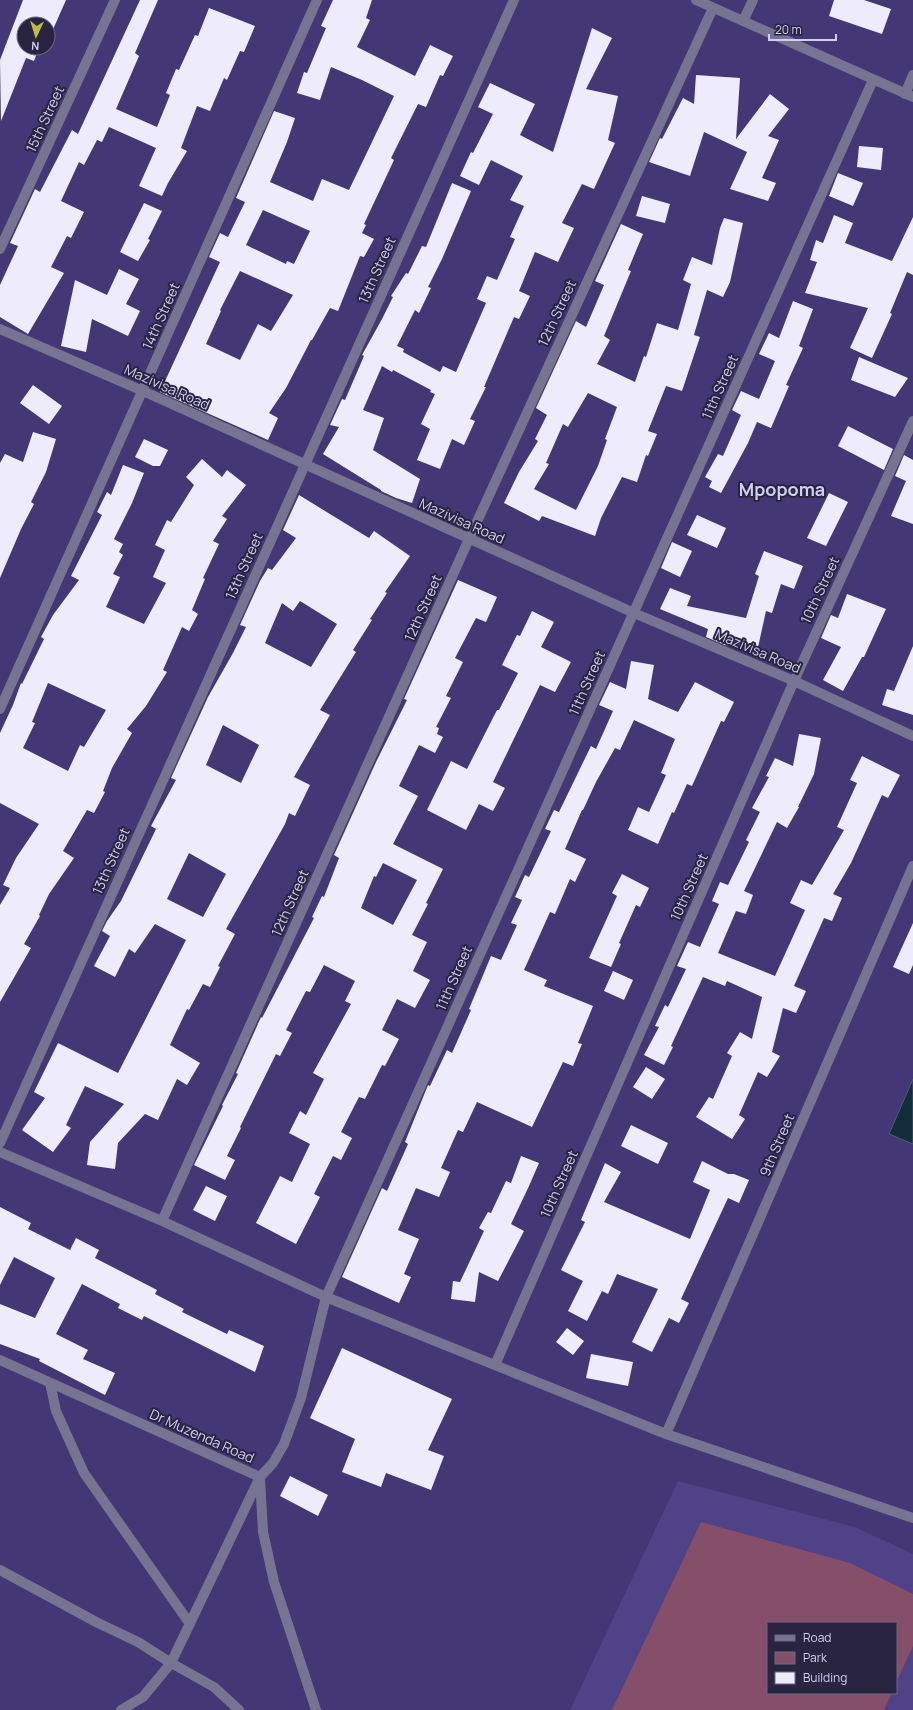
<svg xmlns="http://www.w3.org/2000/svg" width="913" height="1710" font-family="Manrope,sans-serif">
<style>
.built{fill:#4f4286;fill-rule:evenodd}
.green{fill:#854e69}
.water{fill:#122d39;stroke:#4b5d71}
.building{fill:#eeecfc;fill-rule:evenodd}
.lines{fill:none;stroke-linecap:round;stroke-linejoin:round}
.minor{stroke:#777492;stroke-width:10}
.labels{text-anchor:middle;stroke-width:4;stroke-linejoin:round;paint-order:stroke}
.street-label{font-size:14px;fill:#d1cdf3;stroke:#292541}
.district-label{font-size:18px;font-weight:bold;fill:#d1cdf3;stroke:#292541}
</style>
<rect width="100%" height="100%" fill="#433775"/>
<path class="built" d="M678,1481l177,46 58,27v156h-343zM768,1623h128v70h-128z"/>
<path class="green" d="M701,1522l149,41 63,31v52l-17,37v-60h-128v70h124l-8,17h-272z"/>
<path class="water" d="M913,1079v65l-24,-10z"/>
<path class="building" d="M23,0h43l-15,34 -3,-2v-8h-24v24h15l-5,13 -8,-3 -25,63 -1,-61z
M140,0h18l-23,53 4,3 -23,53 41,18 13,-32 -4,-2 10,-24 3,1 16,-35 3,1 11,-28 46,18 -11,26 -4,-1 -13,29 -3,-2 -14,33 -13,-5 -16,42 6,3 -19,32 -6,13 -23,-10 17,-38 -47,-21 -7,15 -5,-2 -13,25 -5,-3 -18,39 23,11 -13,26 -4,-2 -16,31 13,6 -36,61 -28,-17v-32l18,-39 -8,-3 25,-54 5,3 32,-62 6,4z
M333,0h39l-6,18 4,2 -13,27 58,29 15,-31 23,11 -10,20 -3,-1 -14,32 -8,-3 -27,54 3,2 -30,64 2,1 -4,8 12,6 -10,18 -4,-1 -22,55 -8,-3 -18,32h-1l-25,48 -17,25 9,5 -10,22 -108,-48 60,-130 -11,-5 11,-24 8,4 17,-35 -9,-4 38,-87 21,7 -8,24 -17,40 43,19 9,-22 27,11 45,-94 -32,-16 -31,-13 -11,33 -23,-7 7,-21 3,1 19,-45 -5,-2zM263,210l47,21 -16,33 -7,-3 -1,3 -40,-19zM240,271l53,24 -22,36 -13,-7 -18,36 -34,-16 15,-33 -1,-1z
M834,0h30l27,9 -9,25 -53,-18z
M592,28l20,10 -26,51 32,7 -10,44 7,3 -21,46 -12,-5 -20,39 12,5 -16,34 -23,-10 -16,39 11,5 -11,23 -5,-2 -30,70h2l-16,32 5,2 -11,24 -12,-6 -12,30 -23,-9 13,-31 -9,-5 14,-30 -5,-2 1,-2 -38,-20 -1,2 -10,-6 -19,44 21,8 -11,32 47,29 -8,24 -16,-5 -15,-7v-1l-58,-36 16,-27 -9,-2 12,-26 3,1 19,-44 -2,-1 20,-36 11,-22 -2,-1 15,-23 2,1 14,-28 4,1 26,-64 19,8 -29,68 -14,28 3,1 -12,25 -4,-3 -18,36 7,3 -1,3 37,20 3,-6 13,6 30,-69 -9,-4 10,-23 10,4 18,-41 -5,-2 14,-31 -14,-6 13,-24 -32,-16 -12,25 -19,-9 11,-24 2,1 20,-39 -15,-7 12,-24 45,21 -15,31 33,17z
M696,75l44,3 -4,61 34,-45 19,15 -21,27 11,4 -17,38 14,5 -8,18 -38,-12 17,-37 -43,-20 -14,44 -41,-14 11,-24 2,1 21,-41 11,6z
M859,146l24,2 -2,22 -24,-3z
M838,173l25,10 -10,23 -24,-10z
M642,196l28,8 -5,19 -29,-7z
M144,203l18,8 -14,28 2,1 -12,21 -18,-9z
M834,215l19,8 -8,20 47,18 21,-44v58l-6,-3 -17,41 2,1 -20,44 -22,-10 18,-40 -63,-15 12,-31 -7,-2 6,-20 7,3z
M724,218l19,5 -13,59 -7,15 -16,-7 -13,45 6,2 -18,54 -16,-5 -18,45 9,3 -9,22 -2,-1 -9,27 -15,-5 -21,41 -6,18 -53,-20 -3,5 -35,-18 15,-31 19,-31 -3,-2 12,-24 -11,-7 40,-87 10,6 18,-42 -9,-4 26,-57 22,10 -15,36 3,1 -27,65 6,4 -13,24 38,18 9,-26 2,1 11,-34 21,7 13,-46 -8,-4 9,-23 20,8 8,-37zM588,393l29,14 -12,32 2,1 -9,26 -22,44 -42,-21 15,-25 -3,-1 17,-39 5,3z
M119,269l20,10 -13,25 14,7 -12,25 -36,-17 -6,33 -25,-6 14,-66 32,15z
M793,301l20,8 -14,37 4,2 -17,37 3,1 -18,42 -14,-6 -9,21 -27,50 -12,-6 3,-6 -7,-4 13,-23 5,2 18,-41 -9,-5 9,-19 18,8 16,-38 -16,-7 10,-21 10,5z
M859,357l49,21 -13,19 -44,-17z
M33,385l29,21 -13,18 -29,-21z
M848,426l45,23 -9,21 -46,-24z
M33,432l23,7 -10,33 -15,30 3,2 -13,25 -21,49v-115l5,-9 18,8z
M144,439l24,11 -8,16h-7l-18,-9z
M904,455l9,5v64l-22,-8 15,-35 -11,-5z
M202,459l20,18 5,-7 19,15 -24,31 5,3 -14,22 6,3 -16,34 2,1 -13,31 6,4 -9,17 -7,-4 -19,43 4,2 -21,34 -19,23 5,4 -20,35 -9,23 2,1 -11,21 -7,-3 -24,41 11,7 -25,36 -10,21 1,1 -16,28 7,4 -31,54v-97l10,-17 -7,-3 13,-27 23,-34 -39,-21v-70l13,-28 8,-22 1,1 22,-45 -3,-2 12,-22 26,-35 -8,-4 31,-61 -5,-3 10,-20 4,3 12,-30 21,8 -12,30 -18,36 9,5 -4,8 4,3 -10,19 7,3 -14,30 38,17 22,-41 -13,-6 12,-27 -10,-5 12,-25 4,2 23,-37 -8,-8zM48,683l58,27 -22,37 -4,-2 -12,26 -45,-23 12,-25 -3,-1z
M829,493l19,9 -22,44 -19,-8z
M299,495l70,43 5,-7 36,25 -25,36 2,1 -17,26 2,1 -19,30 3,2 -36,58 10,5 -36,62 16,8 -15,31 -6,-3 -4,11 -59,105 9,5 -17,32 2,1 -10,20 -7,-3 -14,26 -2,-1 -17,36 30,18 -13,22 -10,-6 -19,41 -13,-6 -27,29 -3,26 -28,-4 3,-23 34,-38 -39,-18 -19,39 5,3 -18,24 -31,-22 23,-32 -11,-6 24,-49 60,30 68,-133 -31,-16 -20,29 -6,-4 -14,28 -21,-11 16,-30 -8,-5 5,-10 14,-20 35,-72 -5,-3 25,-46 -5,-2 37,-81 25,-44 13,-26 -6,-2 20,-44 8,-13 4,2 24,-32 -13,-8zM300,601l37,23 -26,43 -46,-24 17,-40 11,8zM223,725l36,20 -18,38 -35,-18zM189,853l37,21 -23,43 -36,-18z
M697,515l29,13 -9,20 -30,-13z
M672,542l20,9 -12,26 -19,-9z
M764,551l39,15 -9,23 -13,-5 -9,29 -6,-2 -9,41 -32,-7 -19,-8 2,-8 -48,-20 10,-21 21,8 -4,10 59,12 13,-42 -4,-2z
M458,580l39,17 -11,25 -10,-4 -21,40 8,4 -17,34 5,2 -15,29 3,1 -2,6 6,3 -8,16 -16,-8 -20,41 19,10 -25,48 50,25 -17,34 2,1 -16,31 15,7 -14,29 17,9 -15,28 -18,-9 -15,31 17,9 -14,27 -3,-1 -17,34 -6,-2 -18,35 11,6 -11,22 -8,-4 -19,38 6,3 -24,47 -40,-21 24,-47 12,6 18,-38 -21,-11 11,-22 6,4 18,-36 -11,-6 38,-69 -6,-3 10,-20 -31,-16 -14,27 -4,-1 -20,39 6,3 -12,23 -4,-2 -36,73 1,1 -14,28 8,4 -10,20 -31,-15 29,-59 -1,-1 16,-31 -2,-1 25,-56 1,1 52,-100 -2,-1 10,-21 2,1 15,-39 -5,-3 42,-93 31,-62 -3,-1zM383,863l34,17 -24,45 -32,-17 13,-32 2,1z
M847,594l39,15 -22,48h-2l-19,34 -20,-11 18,-33 -20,-9 10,-23 7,3z
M532,611l22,11 -13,25 30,15 -16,30 -15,-7 -47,97 12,6 -12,23 -14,-7 -13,26 -39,-20 24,-49 16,8 30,-59h2l19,-37 -16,-8 15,-30 3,1z
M913,646v69l-31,-10 5,-16 7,2z
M631,661l23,4 -6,34 30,13 17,-30 39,20 -10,20 -3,-1 -29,65 -5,-2 -13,29 -2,-1 -14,32 -30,-14 10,-23 11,5 17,-37 -5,-2 14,-34 -41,-19 -14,30 -5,-2 -19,34 -13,28h-1l-17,39 21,10 -11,23 -5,-3 -15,35 -5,-2 -26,58 23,10 -3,6 49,20 -15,37 4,1 -9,22 -10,-4 -31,65 -55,-25 -14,30 -5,-2 -17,38 9,4 -11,25 -23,-9 -18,42 21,9 -15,35 7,3 -12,26 -57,-26 40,-89 5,3 21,-47 -3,-2 23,-57 2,1 17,-36 5,3 19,-43 -2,-1 22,-53 10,4 16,-35 -6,-2 11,-23 -7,-3 10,-22 4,2 22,-46 -6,-2 9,-19 5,2 32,-66 5,3 17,-38 -14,-6 11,-23 16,7z
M799,734l22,4 -7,36 -16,33h1l-12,21 -10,-6 -33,69 9,4 -7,19 -10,-3 -18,42 57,23 30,-66 -15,-7 11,-23 11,5 32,-55 -7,-3 20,-44 -7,-3 12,-24 38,19 -12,23 -6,-3 -31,68 -18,31 9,4 -10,23 -8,-3 -30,68 12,5 -10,22 -13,-5 -11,44 8,4 -13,21 -9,-5 -19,43 6,4 -13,20 -36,-22 13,-20 4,2 19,-43 -5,-3 13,-21 12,7 10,-42 -35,-16 -2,5 -22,-9 -32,69 2,1 -9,18 -20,-10 15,-28 -4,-1 10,-21 3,2 18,-38 -9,-3 11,-24 12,5 19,-43 -7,-3 8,-19 8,3 21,-43 -3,-2 14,-28 -8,-4 17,-31 -3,-1 9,-18 18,8z
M622,874l27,14 -9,19 -4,-2 -17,38 2,1 -10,23 -22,-9 28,-62 -5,-3z
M913,923v42l-4,9 -16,-7z
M613,971l20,9 -9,20 -20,-9z
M646,1067l19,12 -13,20 -19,-12z
M631,1125l37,18 -10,21 -37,-18z
M521,1156l18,7 -10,23 -18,38 13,7 -26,50 -19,-9 -4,30 -24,-3 2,-18 7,1 24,-51 -5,-3 9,-16 3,1 15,-32 5,2z
M702,1161l26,13h6l15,6 -10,23 -11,-5 -47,101 8,4 -10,20 -10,-5 -17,34 -20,-10 26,-53 -41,-15 -9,20 -6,-3 -15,30 -19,-10 15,-30 -22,-11 24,-48 -4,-2 24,-57 16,9 -17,30 86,37 20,-49 -17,-8z
M206,1186l21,10 -12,25 -22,-11z
M0,1207l31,16 -3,6 42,21 6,-12 23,12 -4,8 62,32 -2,4 29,15 -2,3 45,22 2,-4 35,16 -9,26 -111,-56 -2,4 -24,-12 2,-4 -38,-20 -26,50 32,16 -5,9 32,14 -10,22 -66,-34 1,-2 -40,-15v-40l35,14 20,-40 -41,-21 -14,28z
M567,1328l17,13 -11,14 -17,-13z
M342,1348l110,51 -24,51 16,6 -13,34 -45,-17 -5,14 -39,-15 13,-33 -45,-21z
M591,1354l42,8 -5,24 -42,-8z
M290,1476l38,19 -10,21 -38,-20z"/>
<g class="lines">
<path class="minor" d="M696,0l217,97
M743,21l10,-21
M905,94l8,-19
M0,249l115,-249
M0,329l143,62 491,222 160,68 119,55
M0,709l317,-709
M0,1143l514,-1143
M0,1152l162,69 164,76 340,137 247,84
M162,1221l307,-682 244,-531
M0,1360l260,117 13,-14 11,-19 17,-46 25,-101 547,-1217
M495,1365l299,-684 119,-260
M50,1383l6,28 28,62 106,151
M666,1434l247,-568
M260,1478l3,54 11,50 42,128
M0,1570l98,53 40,19 33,21 43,24 25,23
M121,1710l22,-13 28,-34 89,-186"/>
</g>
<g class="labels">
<g class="street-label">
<text transform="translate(45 119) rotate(-65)" y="5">15th Street</text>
<text transform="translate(377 270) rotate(-66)" y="5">13th Street</text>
<text transform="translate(557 313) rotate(-65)" y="5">12th Street</text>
<text transform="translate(161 316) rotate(-66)" y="5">14th Street</text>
<text transform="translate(167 387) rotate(24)" y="5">Mazivisa Road</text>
<text transform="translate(720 387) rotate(-66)" y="5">11th Street</text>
<text transform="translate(462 521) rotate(24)" y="5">Mazivisa Road</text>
<text transform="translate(244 566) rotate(-66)" y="5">13th Street</text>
<text transform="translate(820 590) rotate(-65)" y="5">10th Street</text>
<text transform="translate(423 608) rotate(-66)" y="5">12th Street</text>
<text transform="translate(758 651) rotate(23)" y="5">Mazivisa Road</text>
<text transform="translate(587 683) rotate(-66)" y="5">11th Street</text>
<text transform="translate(111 861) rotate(-66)" y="5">13th Street</text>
<text transform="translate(689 887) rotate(-66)" y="5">10th Street</text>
<text transform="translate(290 903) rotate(-66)" y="5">12th Street</text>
<text transform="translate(454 978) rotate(-66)" y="5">11th Street</text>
<text transform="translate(777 1145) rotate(-67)" y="5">9th Street</text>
<text transform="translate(559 1184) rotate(-66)" y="5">10th Street</text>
<text transform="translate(202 1436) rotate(24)" y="5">Dr Muzenda Road</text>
</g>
<g class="district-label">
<text x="782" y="496">Mpopoma</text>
</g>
</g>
<rect x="767" y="1622" width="130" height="72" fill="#292541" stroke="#6c6888"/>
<rect x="775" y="1635" width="20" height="6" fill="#777492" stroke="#6c6888"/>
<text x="803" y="1642" font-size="12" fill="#d1cdf3">Road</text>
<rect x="775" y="1652" width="20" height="12" fill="#854e69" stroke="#6c6888"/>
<text x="803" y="1662" font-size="12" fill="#d1cdf3">Park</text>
<rect x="775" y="1672" width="20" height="12" fill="#eeecfc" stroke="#6c6888"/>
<text x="803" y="1682" font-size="12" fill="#d1cdf3">Building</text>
<g transform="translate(36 36) rotate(184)"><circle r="19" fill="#292541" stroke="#6c6888"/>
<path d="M0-3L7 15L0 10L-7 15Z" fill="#bebf42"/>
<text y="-6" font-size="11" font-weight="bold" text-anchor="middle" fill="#d1cdf3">N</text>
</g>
<path d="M769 34v6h67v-6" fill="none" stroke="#d1cdf3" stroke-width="2"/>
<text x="775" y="34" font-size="12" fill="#d1cdf3" stroke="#292541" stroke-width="3" paint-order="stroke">20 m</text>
</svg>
